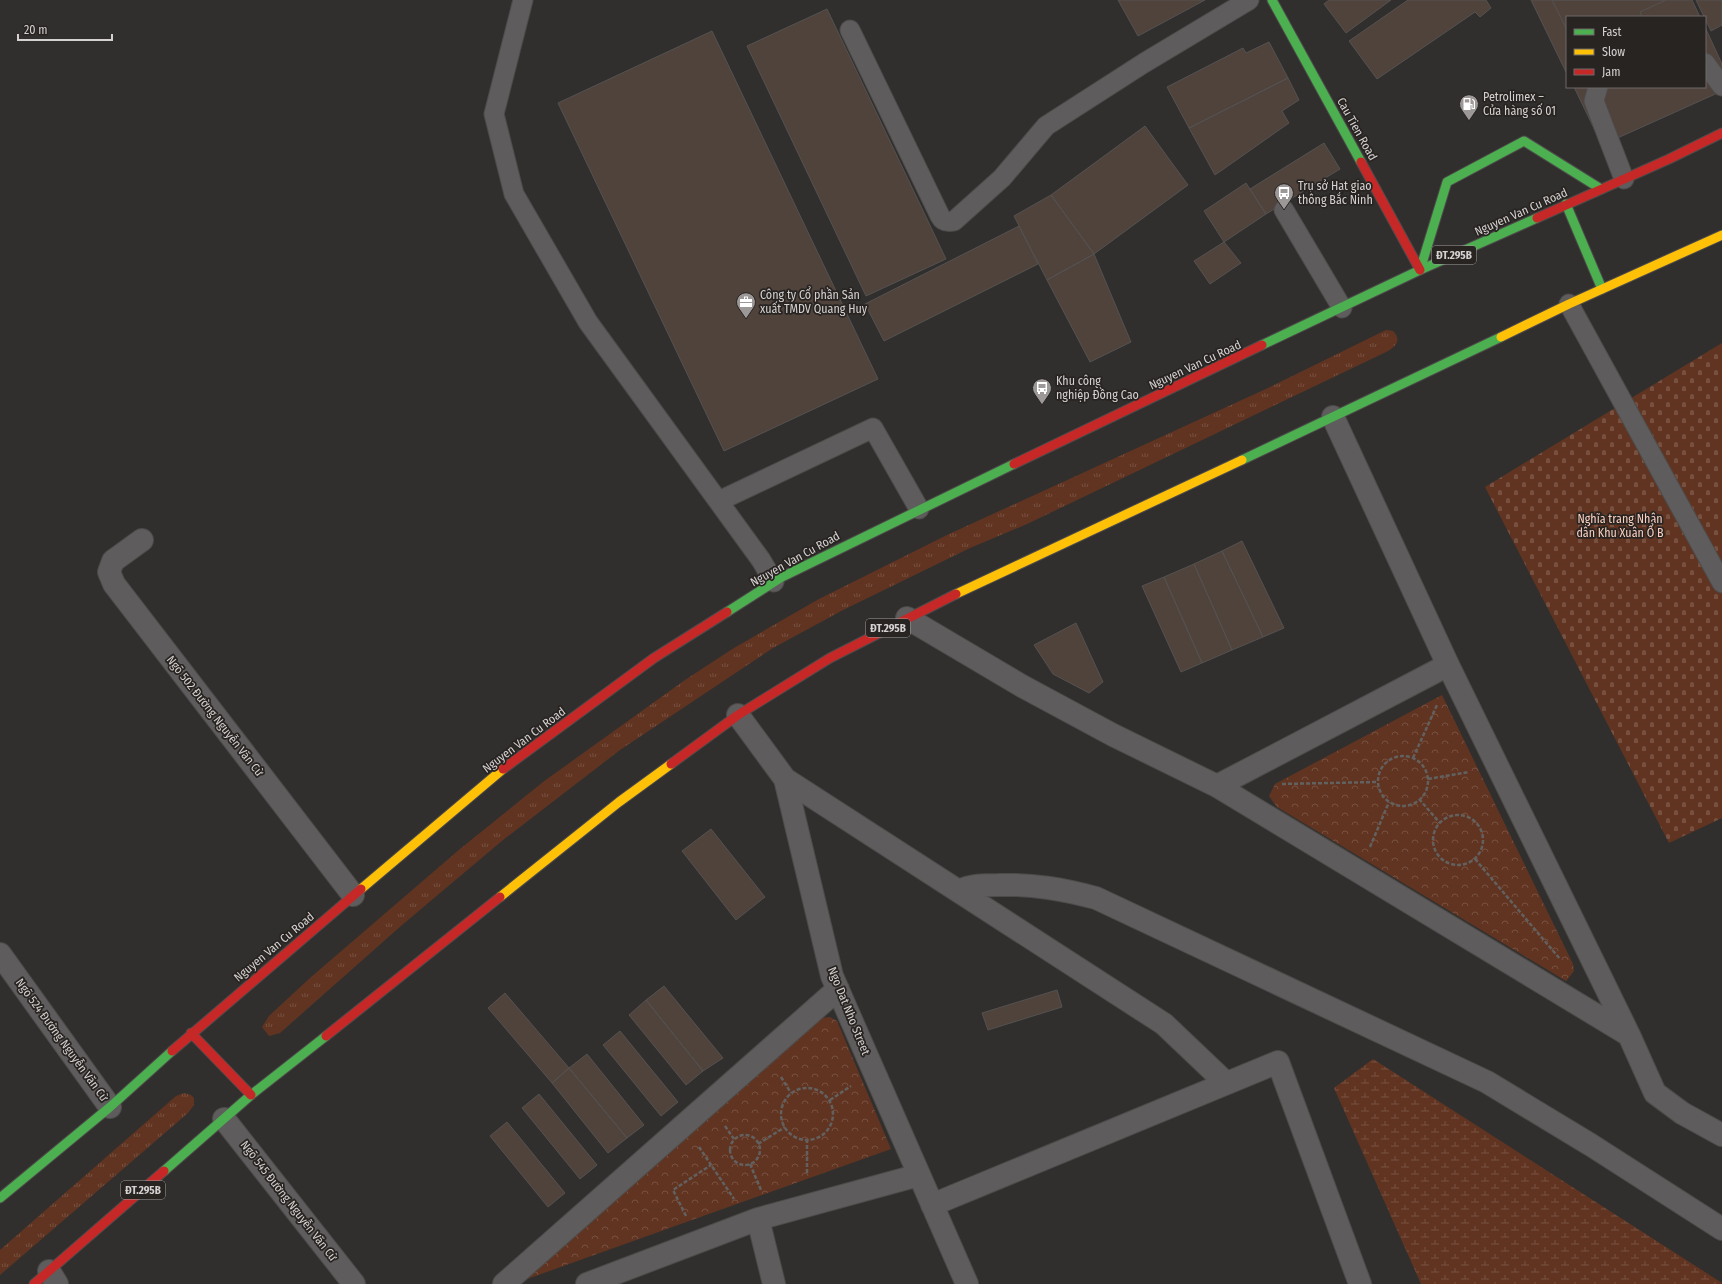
<svg xmlns="http://www.w3.org/2000/svg" width="1722" height="1284" font-family="'Fira Sans Condensed',sans-serif">
<style>
.grass{fill:url(#grass-tufts)}
.wetland{fill:url(#wetland-marsh)}
.cemetery{fill:url(#cemetery-stones)}
.park{fill:url(#park-crowns)}
.building{fill:#50433c;stroke:#545251}
.lines{fill:none;stroke-linecap:round;stroke-linejoin:round}
.lane-casing{stroke:#4d4b4a;stroke-width:21}
.street-casing{stroke:#4d4b4a;stroke-width:24}
.fast-casing{stroke:#4d4b4a;stroke-width:11}
.slow-casing{stroke:#4d4b4a;stroke-width:11}
.jam-casing{stroke:#4d4b4a;stroke-width:11}
.path{stroke:#626160;stroke-width:2.5;stroke-dasharray:4 2;stroke-linecap:butt}
.lane{stroke:#5e5c5c;stroke-width:19}
.street{stroke:#5e5c5c;stroke-width:22}
.fast{stroke:#4caf50;stroke-width:9}
.slow{stroke:#ffc107;stroke-width:9}
.jam{stroke:#c62828;stroke-width:9}
.labels{text-anchor:middle;stroke-width:3.5;stroke-linejoin:round;paint-order:stroke}
.shield{fill:#282422;stroke:#a09d9c;stroke-width:1}
.shield-label{font-size:11px;font-weight:bold;fill:#d4d1d0}
.poi-label{font-size:12px;fill:#d4d1d0;stroke:#282422;text-anchor:start}
.street-label{font-size:12px;fill:#d4d1d0;stroke:#282422}
.park-label{font-size:12px;fill:#fcd0bf;stroke:#282422}
</style>
<defs>
<pattern id="grass-tufts" width="24" height="20" patternUnits="userSpaceOnUse"><rect width="24" height="20" fill="#613421"/><path d="M3 7l-1-3M5 7V3M7 7l1-3M15 17l-1-3M17 17v-4M19 17l1-3" fill="none" stroke="#775040"/></pattern>
<pattern id="wetland-marsh" width="20" height="14" patternUnits="userSpaceOnUse"><rect width="20" height="14" fill="#613421"/><path d="M1 5h8M5 5V1M11 12h8M15 12V8" fill="none" stroke="#775040"/></pattern>
<pattern id="cemetery-stones" width="16" height="16" patternUnits="userSpaceOnUse"><rect width="16" height="16" fill="#613421"/><path d="M2 7V4a2 2 0 0 1 4 0v3zM10 15v-3a2 2 0 0 1 4 0v3z" fill="#775040"/></pattern>
<pattern id="park-crowns" width="20" height="18" patternUnits="userSpaceOnUse"><rect width="20" height="18" fill="#613421"/><path d="M2 6a3 3 0 1 1 6 0M12 15a3 3 0 1 1 6 0" fill="none" stroke="#775040"/></pattern>
</defs>
<rect width="100%" height="100%" fill="#312f2d"/>
<path class="grass" d="M1386,330l7,1c9,9 3,16 -7,21l-359,172 -57,24 -127,62 -70,38 -153,102 -117,90 -101,85 -122,108 -11,3 -7,-9 7,-11 41,-38 150,-129 83,-67 142,-102 49,-32 85,-49 128,-64 321,-147z
M184,1093l7,2 3,3v7l-6,8 -188,162v-25l176,-154z"/>
<path class="wetland" d="M1373,1059l349,224v1h-301l-87,-196z"/>
<path class="cemetery" d="M1722,343v475l-53,25 -184,-356z"/>
<path class="park" d="M1442,695l131,269 1,7 -8,10 -289,-174 -8,-11 6,-12z
M830,1017l7,4 54,128 -378,135 307,-266z"/>
<path class="building" d="M1118,0h87l-67,36z
M1329,0h62l-45,33 -22,-29z
M1408,0h78l5,8 -11,9 -5,-5 -98,67 -28,-38z
M1531,0h161l8,17h-133v57z
M1552,0h114l-26,12 2,5h-75v13z
M1696,0h26v25l-11,6z
M827,9l119,250 -80,37 -119,-250z
M1705,27l17,37v27l-120,54 -28,-58h131z
M712,31l166,348 -154,72 -166,-348z
M1269,42l19,36 -99,50 -22,-41 76,-39 3,5z
M1288,78l11,22 -17,11 7,12 -74,52 -26,-47z
M1145,126l43,59 -94,69 -43,-59z
M1324,143l16,26 -74,45 -16,-25z
M1246,183l20,31 -42,28 -20,-31z
M1051,195l43,59 -47,26 -33,-64z
M1019,226l19,38 -154,77 -19,-37z
M1224,242l17,21 -31,21 -16,-23z
M1094,254l37,88 -41,20 -43,-82z
M1242,541l42,87 -21,9 -41,-86z
M1222,551l41,86 -31,13 -38,-86z
M1194,564l38,86 -30,13 -38,-86z
M1164,577l38,86 -21,9 -39,-86z
M1076,623l27,59 -14,11 -36,-19 -19,-29z
M711,829l54,68 -29,23 -54,-69z
M664,986l59,72 -20,13 -57,-71z
M1057,990l5,17 -74,23 -6,-17z
M505,993l64,75 -17,15 -64,-75z
M646,1000l57,71 -17,14 -57,-70z
M620,1031l58,71 -17,14 -58,-71z
M587,1054l57,71 -17,13 -58,-70z
M569,1068l58,70 -19,15 -56,-70z
M539,1094l58,71 -17,14 -58,-71z
M507,1122l58,71 -17,14 -58,-71z"/>
<g class="lines">
<g class="lane-casing">
<path id="lane" d="M523,0l-29,114 20,80 74,128 173,238 13,22
M850,30l90,186c3,6 9,6 14,5l48,-43 44,-52 98,-63 105,-63
M1705,63l17,23
M1598,87l-4,14 30,78
M1284,210l58,98
M1569,304l153,279
M719,501l154,-73 46,81"/>
</g>
<g class="street-casing">
<path id="street" d="M1333,417l115,248 181,370 26,58 27,20 40,22
M142,540l-29,21 -4,11 5,12 239,311
M907,618l115,68 91,49 104,51 412,249
M738,715l47,64 47,197 135,308
M785,779l379,245 62,59
M1217,786l231,-121
M959,891c12,-6 25,-6 39,-6 35,-1 64,4 98,13l391,184 104,63 131,84
M0,954l110,153
M224,1119l130,165
M932,1205l346,-143 82,222
M758,1219l161,-44
M49,1271l8,13
M504,1284l334,-295
M587,1284l171,-65 16,65"/>
</g>
<g class="fast-casing">
<path id="fast" d="M1272,0l89,162
M1566,204l36,85
M1420,270l27,-88 77,-41 77,48
M1262,345l158,-75 117,-52
M1242,460l259,-123
M727,612l55,-35 232,-113
M164,1171l87,-76 75,-59
M0,1198l110,-91 62,-56"/>
</g>
<g class="slow-casing">
<path id="slow" d="M1501,337l68,-33 153,-69
M956,594l286,-134
M361,889l142,-120
M500,897l119,-95 52,-38"/>
</g>
<g class="jam-casing">
<path id="jam" d="M1361,162l59,108
M1537,218l132,-59 53,-26
M1014,464l248,-119
M671,764l67,-49 92,-57 126,-64
M503,769l151,-111 73,-46
M191,1033l60,62
M326,1036l174,-139
M172,1051l189,-162
M34,1284l130,-113"/>
</g>
<path class="path" d="M1378 781a25 25 0 1 1 50 0a25 25 0 1 1-50 0Z
M1413,758l24,-53
M1428,779l41,-7
M1282,784l95,-2
M1419,799l21,24
M1433 840a25 25 0 1 1 50 0a25 25 0 1 1-50 0Z
M1370,847l19,-45
M1475,859l85,100
M781,1077l10,16
M781 1114a26 26 0 1 1 52 0a26 26 0 1 1-52 0Z
M830,1100l21,-14
M725,1126l9,13
M730 1150a15 15 0 1 1 30 0a15 15 0 1 1-30 0Z
M758,1144l27,-17
M699,1147l35,52
M750,1164l11,26
M807,1173v-33
M686,1216l-13,-26 38,-25"/>
<use href="#lane" class="lane"/>
<use href="#street" class="street"/>
<use href="#fast" class="fast"/>
<use href="#slow" class="slow"/>
<use href="#jam" class="jam"/>
</g>
<defs>
<g id="fuel-pin" transform="scale(1)"><path d="M0 17L-7.5 6A9.5 9.5 0 1 1 7.5 6Z" fill="#9b9897" stroke="#282422"/><path d="M-5.5-6h7V0h2V4h1.3V-2.5L3-4.5l.8-.8L6-3V5H2.5V1h-1V6h-7ZM-4.2-4.7v3.2H.2V-4.7Z" fill="#fff"/></g>
<g id="bus-pin" transform="scale(1)"><path d="M0 17L-7.5 6A9.5 9.5 0 1 1 7.5 6Z" fill="#9b9897" stroke="#282422"/><path d="M-5-6H5V4H4V6H2V4H-2V6H-4V4H-5ZM-3.5-4V0h7V-4ZM-3.5 1.2v1.5H-2V1.2ZM2 1.2v1.5H3.5V1.2Z" fill="#fff"/></g>
<g id="office-pin" transform="scale(1)"><path d="M0 17L-7.5 6A9.5 9.5 0 1 1 7.5 6Z" fill="#9b9897" stroke="#282422"/><path d="M-6-3h4V-5.5h4V-3h4V5H-6ZM-1-4.5V-3h2v-1.5ZM-6 0V1H6V0Z" fill="#fff"/></g>
</defs>
<g fill-rule="evenodd">
<use href="#fuel-pin" x="1469" y="104"/>
<use href="#bus-pin" x="1284" y="193"/>
<use href="#office-pin" x="746" y="302"/>
<use href="#bus-pin" x="1042" y="388"/>
</g>
<g class="labels">
<g class="shield">
<rect x="1432" y="246" width="44" height="18" rx="3"/>
<rect x="866" y="619" width="44" height="18" rx="3"/>
<rect x="121" y="1181" width="44" height="18" rx="3"/>
</g>
<g class="shield-label">
<text x="1454" y="259">ĐT.295B</text>
<text x="888" y="632">ĐT.295B</text>
<text x="143" y="1194">ĐT.295B</text>
</g>
<g class="poi-label">
<text x="1483" y="101">Petrolimex –<tspan x="1483" dy="14">Cửa hàng số 01</tspan></text>
<text x="1298" y="190">Trụ sở Hạt giao<tspan x="1298" dy="14">thông Bắc Ninh</tspan></text>
<text x="760" y="299">Công ty Cổ phần Sản<tspan x="760" dy="14">xuất TMDV Quang Huy</tspan></text>
<text x="1056" y="385">Khu công<tspan x="1056" dy="14">nghiệp Đồng Cao</tspan></text>
</g>
<g class="street-label">
<text transform="translate(1357 129) rotate(61)" y="4">Cau Tien Road</text>
<text transform="translate(1521 212) rotate(-24)" y="4">Nguyen Van Cu Road</text>
<text transform="translate(1195 365) rotate(-25)" y="4">Nguyen Van Cu Road</text>
<text transform="translate(795 559) rotate(-29)" y="4">Nguyen Van Cu Road</text>
<text transform="translate(215 716) rotate(52)" y="4">Ngõ 502 Đường Nguyễn Văn Cừ</text>
<text transform="translate(524 740) rotate(-37)" y="4">Nguyen Van Cu Road</text>
<text transform="translate(274 947) rotate(-40)" y="4">Nguyen Van Cu Road</text>
<text transform="translate(849 1011) rotate(68)" y="4">Ngo Dat Nho Street</text>
<text transform="translate(62 1040) rotate(54)" y="4">Ngõ 524 Đường Nguyễn Văn Cừ</text>
<text transform="translate(289 1201) rotate(52)" y="4">Ngõ 545 Đường Nguyễn Văn Cừ</text>
</g>
<g class="park-label">
<text x="1620" y="523">Nghĩa trang Nhân<tspan x="1620" dy="14">dân Khu Xuân Ổ B</tspan></text>
</g>
</g>
<rect x="1566" y="16" width="140" height="72" fill="#282422" stroke="#6d6968"/>
<rect x="1574" y="29" width="20" height="6" fill="#4caf50" stroke="#6d6968"/>
<text x="1602" y="36" font-size="12" fill="#d4d1d0">Fast</text>
<rect x="1574" y="49" width="20" height="6" fill="#ffc107" stroke="#6d6968"/>
<text x="1602" y="56" font-size="12" fill="#d4d1d0">Slow</text>
<rect x="1574" y="69" width="20" height="6" fill="#c62828" stroke="#6d6968"/>
<text x="1602" y="76" font-size="12" fill="#d4d1d0">Jam</text>
<path d="M18 34v6h94v-6" fill="none" stroke="#d4d1d0" stroke-width="2"/>
<text x="24" y="34" font-size="12" fill="#d4d1d0" stroke="#282422" stroke-width="3" paint-order="stroke">20 m</text>
</svg>
